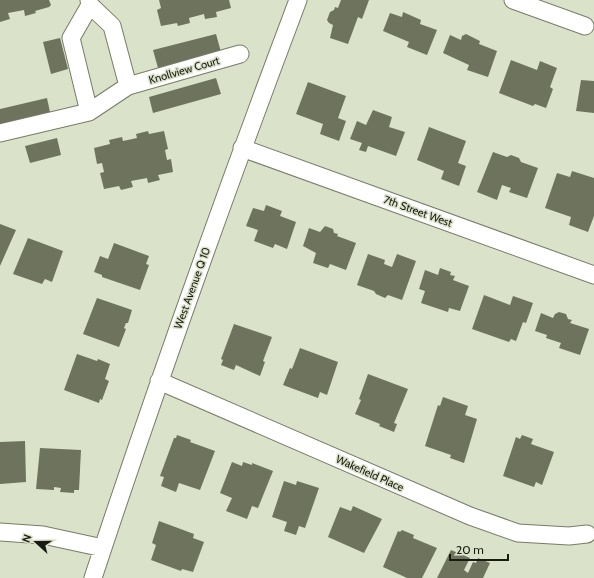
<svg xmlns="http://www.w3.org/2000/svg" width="594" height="578" font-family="Cabin,sans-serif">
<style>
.building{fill:#6e735e}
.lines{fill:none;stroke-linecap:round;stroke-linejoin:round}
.minor-casing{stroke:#767c67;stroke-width:19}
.minor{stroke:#fff;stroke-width:17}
.labels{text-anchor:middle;stroke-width:3;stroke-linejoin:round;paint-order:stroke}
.street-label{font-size:11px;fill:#191b13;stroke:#dbe2ca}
</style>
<rect width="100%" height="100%" fill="#dbe2ca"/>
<path class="building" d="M0,0h49l2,5 -2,2 -14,4 1,2 -11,3 -1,-6 -16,3 2,6 -10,3z
M159,0h70l2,8 -15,4 1,5 -12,2 -1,-5 -15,4 1,5 -12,3 -1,-3 -16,3 -4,-16 4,-2z
M341,0h28l-7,19 -4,-2 -10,27 -18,-6 3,-13 -4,-2 -2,-3 3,-8 4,-2 1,-3 3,1z
M403,12l18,8 -1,4 17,6 -10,25 -20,-8 2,-5 -26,-11 7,-18 12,4z
M216,34l5,18 -63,16 -5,-18z
M466,34l14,7 -1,3 18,7 -9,26 -21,-7 2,-5 -26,-12 7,-18 11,5 1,-4z
M60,38l8,31 -17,5 -8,-32z
M511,60l26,10 3,-9 17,7 -7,19 3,2 -7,19 -11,-4 -2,2 -34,-13z
M216,78l5,16 -68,19 -4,-16z
M581,80l13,1v32l-18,-2z
M308,82l38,14 -8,22 8,3 -7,20 -19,-7 3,-10 -27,-10z
M47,98l4,19 -51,12v-20z
M373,110l19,7 -3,10 16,5 -9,24 -28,-10 -2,6 -7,-2 3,-7 -12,-4 7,-18 9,4z
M429,127l37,14 -8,22 8,3 -7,20 -18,-7 3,-8 -27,-11z
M148,131l1,3 15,-3 4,18 -3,1 2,10 4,-1 2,13 -15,3 2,5 -12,3 -1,-5 -16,3 2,6 -12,3 -2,-4 -15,3 -4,-16 4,-1 -2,-9 -5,1 -3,-16 16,-4 -1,-4 13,-3 1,4 14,-3 -1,-4z
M57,138l4,17 -31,8 -5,-17z
M493,152l14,5 4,-2 8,3 2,4 17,6 -11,30 -18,-6 2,-4 -9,-3 -5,15 -20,-8z
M572,171l22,7v38l-6,16 -19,-7 2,-8 -26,-9 12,-35 13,4z
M266,205l16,6 -2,5 16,6 -9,27 -12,-5 -2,4 -19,-7 4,-11 -12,-4 7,-18 11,3z
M0,224l16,6 -16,36z
M325,226l8,3 1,4 4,1 -1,2 19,7 -10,27 -16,-6 -2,4 -15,-5 3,-10 -13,-7 6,-18 11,4z
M28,238l35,13 -11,31 -7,-3 -3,5 -29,-10z
M114,243l35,13 -3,8 3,1 -9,25 -38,-13v-2l-8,-3 6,-16 8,3z
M368,254l17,6 -1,4 8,3 5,-13 19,7 -14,39 -14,-5 -3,3 -9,-4 -2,-3 -17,-6z
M440,268l11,4 -1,3 5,1 -2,4 16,6 -9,25 -11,-3 -1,4 -27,-9 4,-12 -6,-2 6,-19 13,5z
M484,295l26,10 3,-9 20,7 -7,20 -3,-1 -7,19 -5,-2 -2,3 -37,-13z
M97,298l35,12 -4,13h-2l-2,5 2,1 -7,18 -36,-13z
M559,312l7,2 2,5 4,1 -2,3 19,6 -9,26 -21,-7 2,-5 -15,-5 1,-3 -12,-4 6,-18 12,5 2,-4z
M234,324l38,13 -9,24 2,1 -5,14 -24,-11 -2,5 -13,-5 2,-5 -2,-1z
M300,348l38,14 -11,33 -7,-3 -2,6 -35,-13 7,-17 2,1z
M77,354l20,7 1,-2 12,5 -5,15 4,2 -7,19 -2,-1 -1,4 -35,-13z
M368,374l40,15 -14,34 3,1 -3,8 -15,-6 1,-2 -25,-10 6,-14 -2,-1z
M443,397l25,9 -3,9 12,4 -13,44 -14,-5 1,-3 -26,-9 13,-41 2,1z
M177,435l14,5 -1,2 25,9 -15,39 -21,-7 -3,9 -15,-6 3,-9 -4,-1 14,-38h2z
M522,435l11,4 -2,5 23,8 -12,33 -6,-3 -2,5 -31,-11 13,-39 4,2z
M25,441l1,41 -26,2v-42z
M40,448l41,2 -2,40h-5v3l-14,-1 1,-4 -7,-1v3l-18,-1z
M232,462l10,4 1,-4 9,3v-2l21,8 -15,37 -6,-2 -5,13 -21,-8 6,-13 -12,-5z
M284,481l12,4 1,-4 22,7 -14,40 -6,-2 -3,9 -12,-4 3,-9 -15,-5z
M353,506l29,13 -18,34 -36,-16 12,-30 11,4z
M159,521l35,13 -1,4 11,4 -11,30 -11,-3 -1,2 -30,-11 5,-15 -4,-2z
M402,530l12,5 -1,3 24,10 -15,30h-15l-24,-11 15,-36 2,1z
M451,550l19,8 -6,12 4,3 5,-11 3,1 2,-5 12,5 -7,15h-46z"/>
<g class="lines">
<g class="minor-casing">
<path id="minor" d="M513,0l72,26
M128,86l112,-32
M89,112l-18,-74 19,-33
M0,133l89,-21 39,-26 -16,-60 -22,-21 -1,-5
M242,148l352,127
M159,381l311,135 48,17 51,3 18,-2
M0,532l43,3 60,13
M93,578c64,-194 133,-387 205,-578"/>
</g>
<use href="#minor" class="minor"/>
</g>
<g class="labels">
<g class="street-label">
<text transform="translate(184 70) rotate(-16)" y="4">Knollview Court</text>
<text transform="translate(418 211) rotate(20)" y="4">7th Street West</text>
<text transform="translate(192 288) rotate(-70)" y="4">West Avenue Q 10</text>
<text transform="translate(370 473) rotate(24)" y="4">Wakefield Place</text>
</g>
</g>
<g transform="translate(36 542) rotate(291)" stroke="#dbe2ca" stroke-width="3" paint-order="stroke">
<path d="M0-3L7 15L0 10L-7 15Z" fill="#191b13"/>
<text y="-6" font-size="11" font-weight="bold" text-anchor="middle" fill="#191b13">N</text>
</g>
<path d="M450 554v6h58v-6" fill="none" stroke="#191b13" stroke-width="2"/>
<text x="456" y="554" font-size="12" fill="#191b13" stroke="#dbe2ca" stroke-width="3" paint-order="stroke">20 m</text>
</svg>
